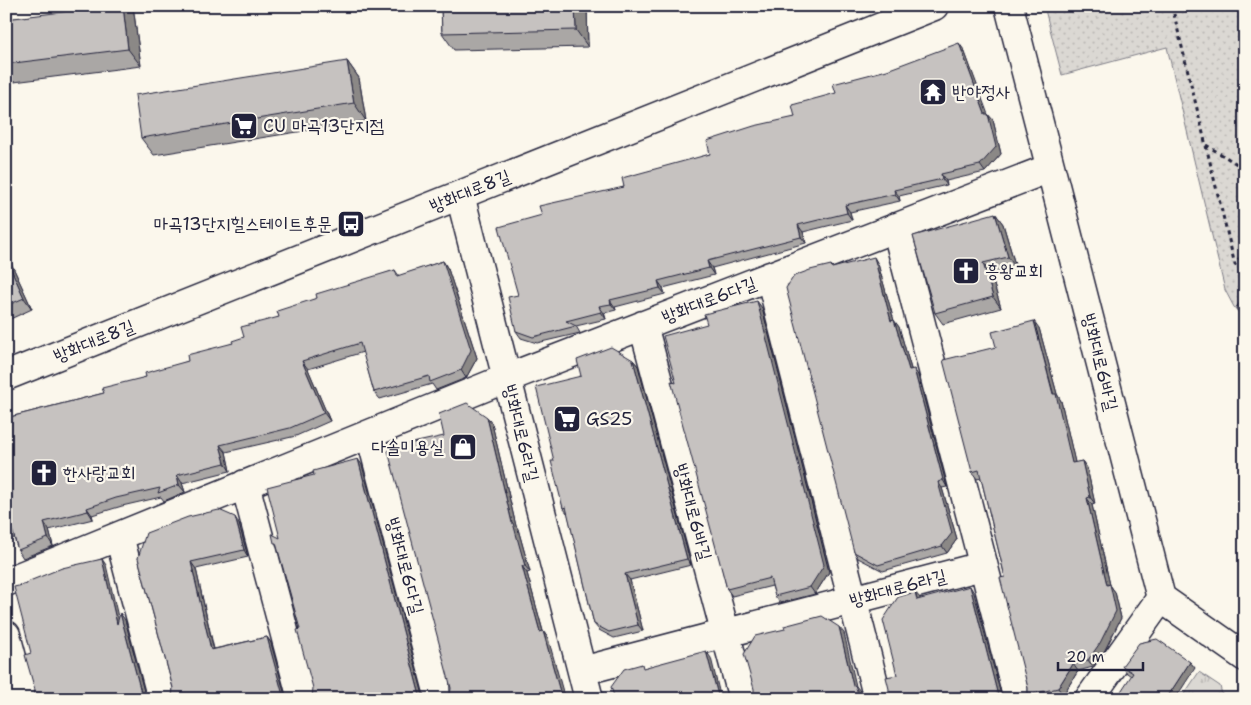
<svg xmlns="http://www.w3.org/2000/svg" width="1251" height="705" font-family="'Shantell Sans','Poor Story',sans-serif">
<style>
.grass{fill:url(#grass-tufts);stroke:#7e7d87}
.park{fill:url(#park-dots);stroke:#7e7d87}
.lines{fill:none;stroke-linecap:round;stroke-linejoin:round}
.minor-casing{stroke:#22223b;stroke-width:31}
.tertiary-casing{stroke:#22223b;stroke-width:31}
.path{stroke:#22223b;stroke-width:3;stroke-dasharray:4 4;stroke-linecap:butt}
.minor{stroke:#fbf7ec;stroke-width:28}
.tertiary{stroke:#fbf7ec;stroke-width:28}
.wall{fill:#aaa7a5;stroke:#22223b}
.shaded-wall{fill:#8b8886;stroke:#22223b}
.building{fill:#c6c2c0;stroke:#22223b}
.labels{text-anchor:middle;stroke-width:4.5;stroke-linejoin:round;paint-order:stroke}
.poi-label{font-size:18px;fill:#22223b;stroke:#fbf7ec;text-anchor:start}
.street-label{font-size:18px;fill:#22223b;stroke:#fbf7ec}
</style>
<defs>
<pattern id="grass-tufts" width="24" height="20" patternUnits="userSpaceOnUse" patternTransform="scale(1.25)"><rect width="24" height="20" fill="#dbd8d3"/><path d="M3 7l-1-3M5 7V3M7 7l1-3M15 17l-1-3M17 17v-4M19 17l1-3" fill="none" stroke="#bcb9b6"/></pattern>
<pattern id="park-dots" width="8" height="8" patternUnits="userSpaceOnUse" patternTransform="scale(1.25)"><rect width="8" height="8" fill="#dbd8d3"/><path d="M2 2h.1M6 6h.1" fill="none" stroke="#bcb9b6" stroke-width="1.8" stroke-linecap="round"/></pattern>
</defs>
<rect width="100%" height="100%" fill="#fbf7ec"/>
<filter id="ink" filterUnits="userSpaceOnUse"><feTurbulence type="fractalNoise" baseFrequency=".02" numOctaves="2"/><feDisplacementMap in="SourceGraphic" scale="10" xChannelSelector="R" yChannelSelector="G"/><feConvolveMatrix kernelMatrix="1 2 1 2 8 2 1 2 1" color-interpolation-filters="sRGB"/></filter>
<g filter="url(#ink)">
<path class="grass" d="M1199,672l21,14 3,13h-42z"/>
<path class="park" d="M1044,6h201l-1,313 -10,-12 -9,-17 -58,-243 -105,28z"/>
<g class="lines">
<g class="minor-casing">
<path id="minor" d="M460,195l129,504
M896,227l122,472
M770,276l108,423
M643,325l100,374
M370,434l70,265
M245,484l57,215
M119,536l43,163
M6,582l501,-204 543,-210
M6,635l17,64
M582,671l400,-105
M1089,699l72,-101"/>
</g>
<g class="tertiary-casing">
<path id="tertiary" d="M1009,6l152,592 84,59
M6,376l928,-370"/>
</g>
<path class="path" d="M1172,6l63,259 10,-14
M1206,145l39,24
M1239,166l6,-8"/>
<use href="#minor" class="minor"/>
<use href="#tertiary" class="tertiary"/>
</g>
<path class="wall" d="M133,6l8,60 -135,17v-64z
M441,6h146l1,41 -134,3 -12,-17z
M964,50l23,64 6,6 8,34 -16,18 -39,9 1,4 -48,11 1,5 -50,11 2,8 -49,12 3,11 -94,25 2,7 -51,13 2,6 -50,13 1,3 -12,3 2,6 -30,7 4,7 -43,10 -16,-5 -5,-7 2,-36 24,-80 82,-28 86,-33 85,-37z
M347,61l12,17 7,43 -212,34 -13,-17z
M995,213l8,11 13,44 -25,7 10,33 -58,16 -8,-11z
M6,252l26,57 -26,12z
M443,261l5,8 29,89 -11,20 -30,12 -4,-6 -52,15 -6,-7 -11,-40 -55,17 22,52 -34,15 -70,16 4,19 -48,12 3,9 -21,9 -3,-4 -39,9 -30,9 1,4 -44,11 4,16 -30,12 -5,-8 -4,-12 -8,2v-122l98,-25 84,-32 45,-18 11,-6 35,-20 38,-19 78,-28 4,6z
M878,264l16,57 5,6 12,42 7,6 29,112 -5,1 15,51 -10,14 -64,18 -25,-13 -4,-6 -23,-287 3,3z
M1245,295v25l-9,-12z
M762,308l67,264 -14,22 -35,9 -5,-7 -3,-10 -40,10 -5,-7 -51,-206 31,-59z
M1039,328l18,66 4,7 14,62 7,-2 5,7 8,36 -3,1 18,80 5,7 6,26 -16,32 -12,17 -15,4 -15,24 -17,4h-15l-3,-4v-7l-23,-111 -24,-99 -4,1 -5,-7 24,-125z
M633,360l5,6 53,199 -61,15 13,51 -29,7 -15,-8 -5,-6 -26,-110 -5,-6 -9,-47 27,-85z
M492,424l24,102 2,3 12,43 -3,1 16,58 5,7 -98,59 -6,-261z
M239,524l9,33 -52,12 18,80 53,-12 4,6 15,56h-115l1,-2 1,-9 -35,-130z
M1190,662l5,6 -64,8 -4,-3 -5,-7z"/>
<path class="shaded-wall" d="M123,6h10l8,60 -13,-17z
M575,6h12l1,41 -12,-17z
M959,43l5,7 26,70 -2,-6 5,6 8,34 -16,18 -5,-7 5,-51z
M347,61l12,17 7,43 -12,-18z
M941,174l5,7 1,4 -5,-6z
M894,190l5,6 1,5 -5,-7z
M845,205l5,7 2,8 -5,-7z
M995,213l8,11 13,44 -8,-11z
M798,225l5,7 3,11 -5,-6z
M6,252l26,57 -8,-11 -18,-40z
M874,257l4,7 18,64 -5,-7z
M443,261l5,8 29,89 -11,20 -5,-8z
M707,261l5,7 2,7 -5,-7z
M983,263l8,12 10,33 -8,-11z
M658,281l5,7 2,6 -5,-6z
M610,300l5,7 1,3 -5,-6z
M757,301l5,7 67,264 -14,22 -5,-7z
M599,306l5,7 2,6 -5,-7z
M894,320l5,7 14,49 -4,-6z
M1034,321l5,7 18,66 4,7 16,70 -5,-8z
M633,360l5,6 53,199 -4,-6z
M302,361l6,8 22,52 -6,-8z
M914,369l4,6 29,112 -4,-7z
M487,417l5,7 24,102 2,3 12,43 -5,-6 -13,-43z
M220,445l6,7 4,19 -5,-8z
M358,459l4,6 62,234h-2l-2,-3z
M1082,461l5,7 8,36 -5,-7z
M177,475l5,8 3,9 -6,-7z
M938,482l4,6 15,51 -10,14 -5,-7z
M1087,498l5,7 18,80 5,7 6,26 -16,32 -12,17 -5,-7 19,-75z
M87,508l5,7 1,4 -5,-8z
M235,517l4,7 9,33 -4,-7z
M44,522l5,8 4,16 -5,-8z
M102,559l4,6 15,65 -4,-6z
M191,562l5,7 19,87 -4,-6z
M522,566l5,7 18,66 -5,-7z
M625,574l5,6 13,51 -5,-6z
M970,586l4,7 28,106h-2l-2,-3z
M915,592l5,6 2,8 -5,-6z
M120,613l5,7 21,79h-2l-2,-3z
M839,627l5,6 12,53 4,5 2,8h-2l-7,-13z
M543,631l5,7 17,61h-3z
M267,637l4,6 15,56h-2l-1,-2z
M706,651l5,7 10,41h-2z
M1190,662l5,6 -20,31h-9z
M1073,664l5,7 -15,24 -5,-7z"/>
<path class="building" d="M86,6h37l5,43 -122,15v-45l80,-10z
M441,6h134l1,24 -134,3z
M959,43l26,71h3l8,33 -16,18 -39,9 1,5 -48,11 1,4 -50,11 2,8 -49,12 3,12 -94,24 2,7 -51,13 2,7 -50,12 1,4 -12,2 2,6 -35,9 10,5 -43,11 -17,-6 -8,-34 10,-2 -19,-68 43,-12 -3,-9 85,-19 -2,-9 88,-24 -3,-13 47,-15 41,-9 -3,-12 44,-12 -3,-9 54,-14z
M347,61l7,42 -213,35 -6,-43z
M995,213l13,44 -25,6 10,34 -58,16 -22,-77z
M874,257l17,64 3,-1 15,50 5,-1 29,111 -5,2 14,51 -10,13 -64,19 -24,-13 -68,-264 8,-12 16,-6 21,-5 1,3z
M6,258l18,40 -18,8z
M443,261l28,89 -10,20 -31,12 -1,-6 -55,16 -14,-49 -58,18 22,52 -34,15 -70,17 5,18 -48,12 2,10 -21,8 2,-5 -44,10 -29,10 1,3 -44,11 4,16 -30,12 -6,-21 -6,2v-113l98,-25 -2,-5 44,-11 -1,-4 43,-12 -1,-6 46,-12 -1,-2 12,-4 -3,-10 38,-10 -2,-6 40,-13 -1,-4 79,-24 2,6z
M1245,295v19l-9,-6z
M757,301l67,264 -14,22 -35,9 -5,-18 -43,11 -56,-208 5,2 -13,-47 44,-12 -3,-10z
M1034,321l19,73h3l16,69 10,-2 8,36 -3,1 20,87 3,-1 6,27 -16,32 -12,17 -15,4 -15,24 -30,7v-7l-28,-110 5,-1 -26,-107 -7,2 -29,-112 53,-13 -4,-15z
M611,347l22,13 54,199 -62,15 13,51 -29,7 -15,-8 -28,-117 -3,1 -12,-47h3l-18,-74 45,-11 -4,-16z
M467,403l20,14 25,106h1l12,43h-3l18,66 3,-1 19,68h-113l1,-2 1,-9 -63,-237 7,-3v-1l49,-11 -5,-22z
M358,459l62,237 2,3h-111l1,-2 1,-9 -16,-58 3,-1 -24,-86h-2l-2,-9 8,4 -13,-51 47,-12 -1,-4z
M219,510l16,7 9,33 -53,12 20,88 56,-13 17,62h-113l1,-2 1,-9 -35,-130 8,-25 42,-16z
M102,559l15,65 3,-11 22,83 2,3h-109l-1,-6 1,-3 -10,-35 6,-2 -17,-66 13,-3v-2l35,-14z
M970,586l28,110 2,3h-113l1,-2 1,-8 -3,-12 11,-2 -14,-55 15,-23 17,-5 2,8z
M822,616l17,11 14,59 2,-1 5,14h-108l2,-3v-7l-10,-35 11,-18 30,-7 -1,-3z
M1157,639l33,23 -24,37h-50l17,-26 -11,-7 17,-23z
M706,651l13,48h-104l-4,-12 13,-18 18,-5 1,4z
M722,693l3,6h-6z"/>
</g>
<defs>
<g id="temple-square" transform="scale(1.4375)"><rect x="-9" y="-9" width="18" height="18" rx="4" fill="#22223b" stroke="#fbf7ec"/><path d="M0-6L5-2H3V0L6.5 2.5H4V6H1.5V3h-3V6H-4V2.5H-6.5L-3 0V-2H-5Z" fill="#fff"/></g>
<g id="supermarket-square" transform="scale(1.4375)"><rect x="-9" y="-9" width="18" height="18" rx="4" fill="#22223b" stroke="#fbf7ec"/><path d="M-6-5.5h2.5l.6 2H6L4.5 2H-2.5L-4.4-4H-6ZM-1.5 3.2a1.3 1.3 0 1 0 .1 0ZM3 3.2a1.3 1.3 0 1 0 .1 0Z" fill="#fff"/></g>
<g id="bus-square" transform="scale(1.4375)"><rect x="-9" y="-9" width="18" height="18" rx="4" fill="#22223b" stroke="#fbf7ec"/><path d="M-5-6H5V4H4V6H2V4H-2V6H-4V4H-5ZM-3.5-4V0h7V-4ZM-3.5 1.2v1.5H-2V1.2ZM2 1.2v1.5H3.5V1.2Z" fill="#fff"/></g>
<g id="church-square" transform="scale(1.4375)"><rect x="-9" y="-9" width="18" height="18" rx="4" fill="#22223b" stroke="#fbf7ec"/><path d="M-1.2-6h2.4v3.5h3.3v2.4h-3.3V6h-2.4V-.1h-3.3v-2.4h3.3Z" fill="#fff"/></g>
<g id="shop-square" transform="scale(1.4375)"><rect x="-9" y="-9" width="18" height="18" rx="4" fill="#22223b" stroke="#fbf7ec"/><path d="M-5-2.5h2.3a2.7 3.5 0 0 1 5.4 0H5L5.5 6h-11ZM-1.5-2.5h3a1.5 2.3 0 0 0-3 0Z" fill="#fff"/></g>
</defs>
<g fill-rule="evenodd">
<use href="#temple-square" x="933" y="92"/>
<use href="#supermarket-square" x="244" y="126"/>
<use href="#bus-square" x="351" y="224"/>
<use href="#church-square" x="966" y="271"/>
<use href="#supermarket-square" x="567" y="419"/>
<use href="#shop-square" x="463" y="447"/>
<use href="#church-square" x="44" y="473"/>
</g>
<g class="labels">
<g class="poi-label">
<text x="952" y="98">반야정사</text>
<text x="263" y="132">CU 마곡13단지점</text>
<text x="332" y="230" text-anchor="end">마곡13단지힐스테이트후문</text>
<text x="985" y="277">흥왕교회</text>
<text x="586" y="425">GS25</text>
<text x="444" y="453" text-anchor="end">다솔미용실</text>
<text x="63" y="479">한사랑교회</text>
</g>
<g class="street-label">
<text transform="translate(470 191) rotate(-22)" y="6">방화대로8길</text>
<text transform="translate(709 300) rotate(-21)" y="6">방화대로6다길</text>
<text transform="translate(94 341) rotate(-22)" y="6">방화대로8길</text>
<text transform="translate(1100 362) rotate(76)" y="6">방화대로6바길</text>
<text transform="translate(521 433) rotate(76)" y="6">방화대로6라길</text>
<text transform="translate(693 512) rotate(75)" y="6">방화대로6바길</text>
<text transform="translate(405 566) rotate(75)" y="6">방화대로6다길</text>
<text transform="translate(898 588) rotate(-15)" y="6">방화대로6라길</text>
</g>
</g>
<rect width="1251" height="705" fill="none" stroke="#fbf7ec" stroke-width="25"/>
<rect x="12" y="12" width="1226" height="680" fill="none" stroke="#22223b" stroke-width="2" filter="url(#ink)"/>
<path d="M1058 662v8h85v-8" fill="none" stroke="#22223b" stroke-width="2.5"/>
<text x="1066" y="662" font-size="15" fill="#22223b" stroke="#fbf7ec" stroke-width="4" paint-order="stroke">20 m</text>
</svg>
